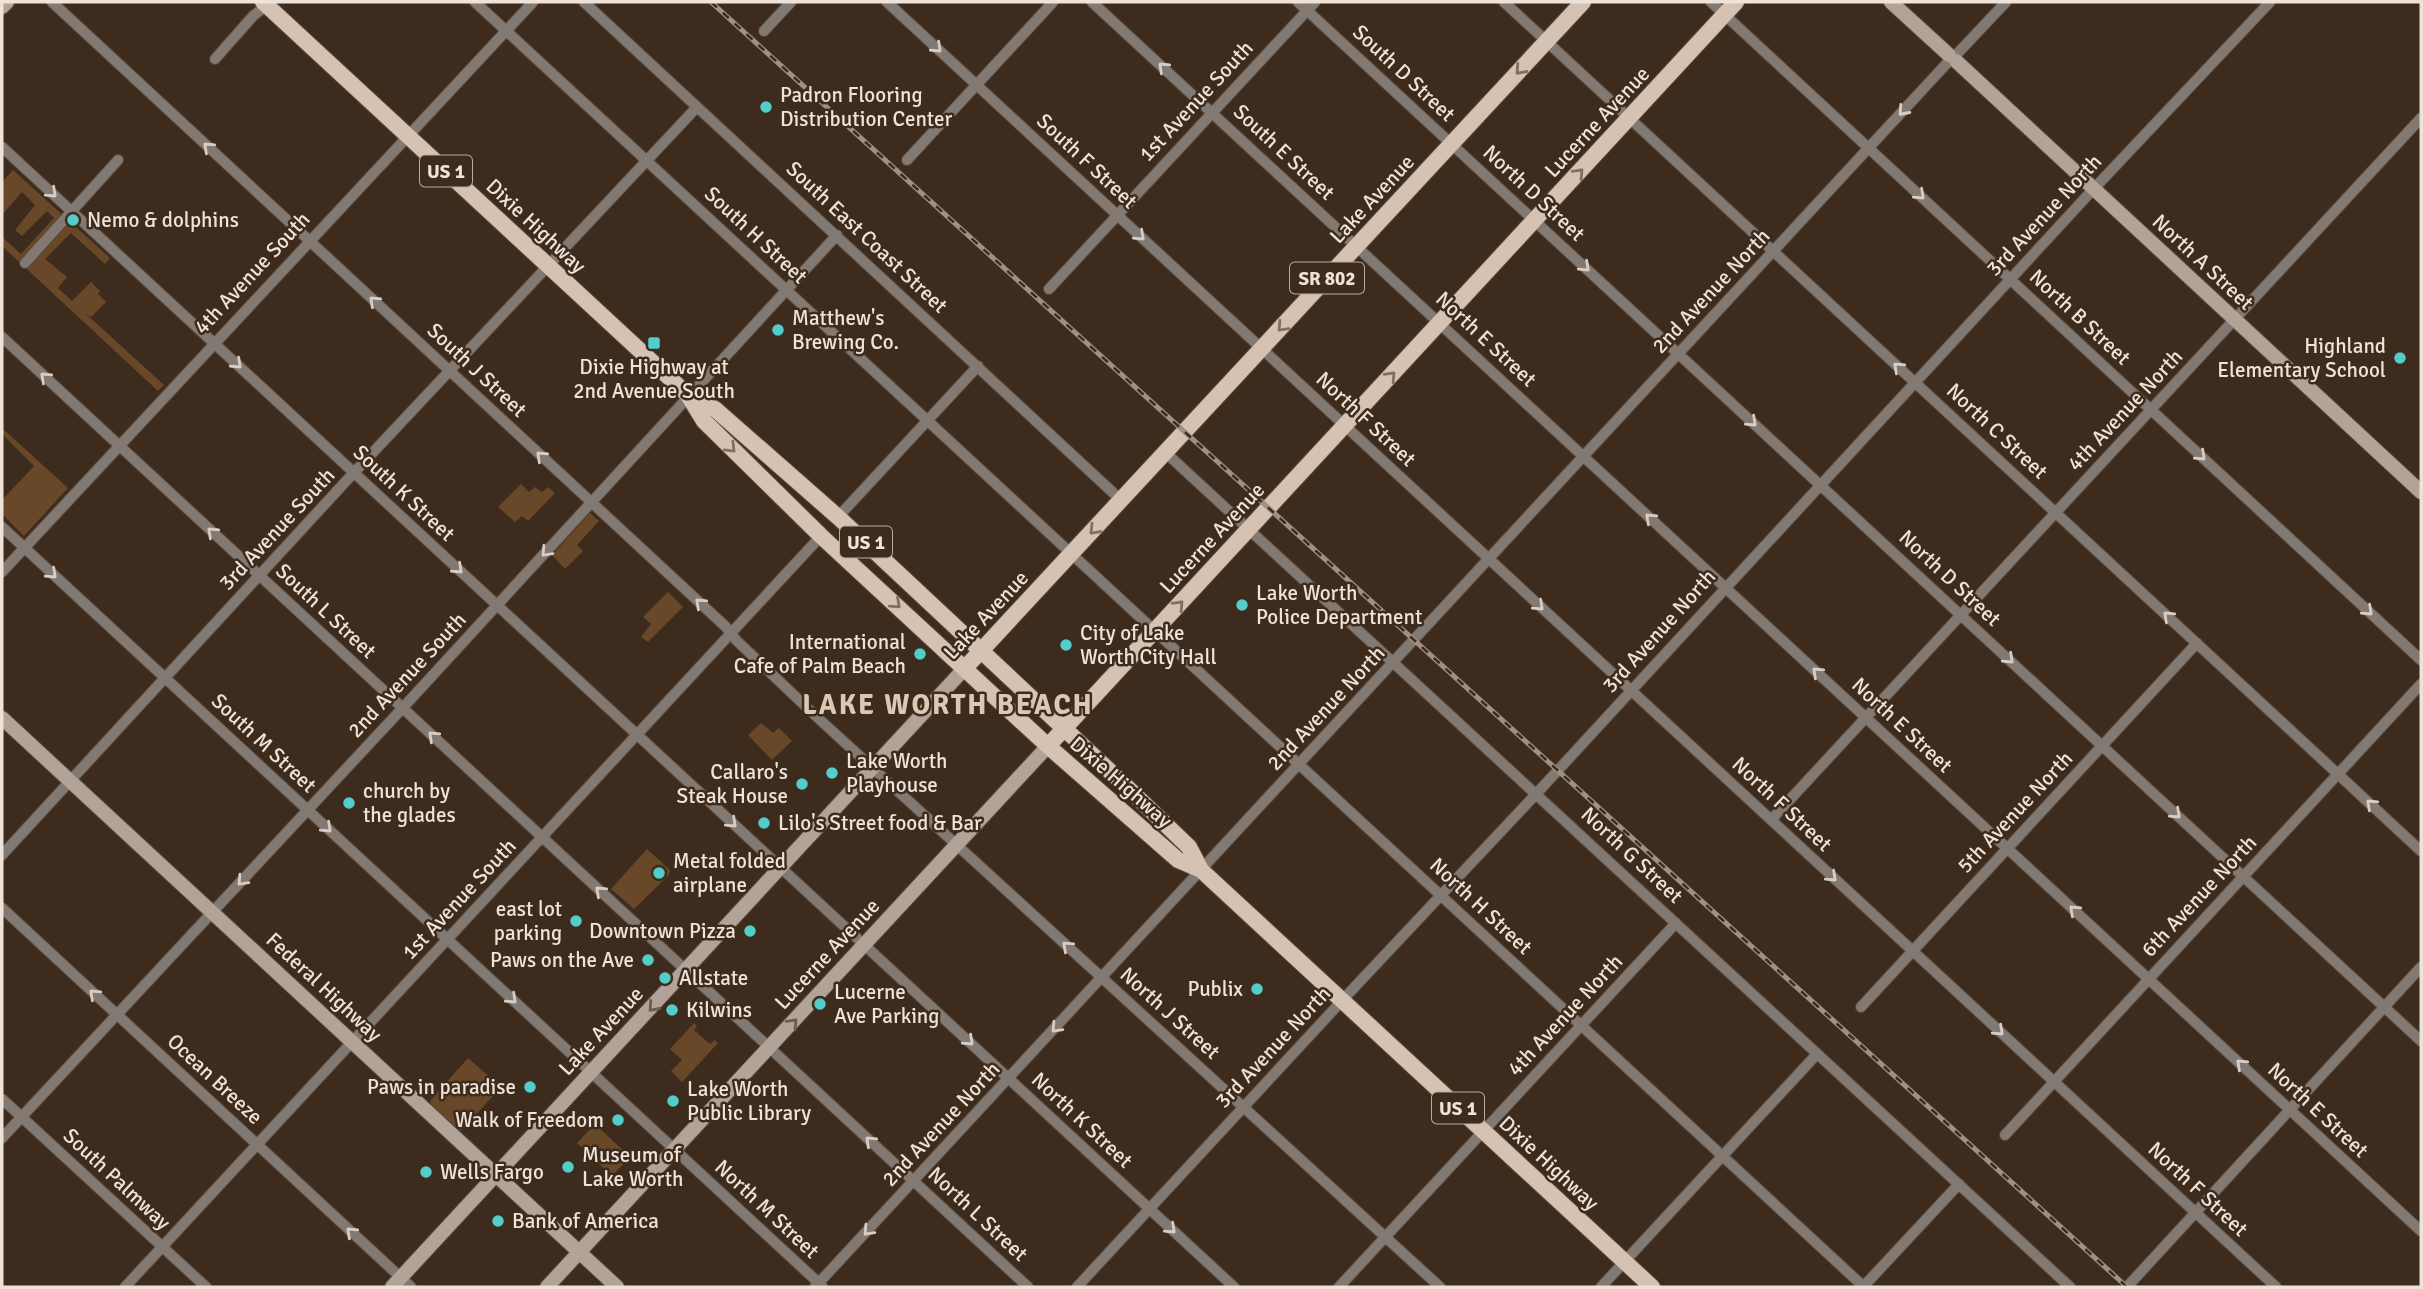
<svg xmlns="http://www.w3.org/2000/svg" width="2423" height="1289" font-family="Signika,sans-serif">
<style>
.green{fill:#694729}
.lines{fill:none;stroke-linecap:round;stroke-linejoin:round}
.street-casing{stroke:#59493b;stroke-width:12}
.secondary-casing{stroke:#59493b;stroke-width:16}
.primary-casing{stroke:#59493b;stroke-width:18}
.street{stroke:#827972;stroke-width:10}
.secondary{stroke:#b1a397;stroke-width:14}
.primary{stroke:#d5c2b3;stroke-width:16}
.rail-casing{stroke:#9e9084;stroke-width:5}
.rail{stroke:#3d2c1d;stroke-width:2.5;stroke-dasharray:8;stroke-linecap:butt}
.oneway{stroke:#d8cdc4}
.oneway2{stroke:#817060}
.oneway3{stroke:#6b5c4e}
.poi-dot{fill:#53cdc9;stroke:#3d2c1d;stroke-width:2.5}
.labels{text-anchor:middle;stroke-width:5;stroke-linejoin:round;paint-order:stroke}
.shield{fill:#3d2c1d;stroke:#b9aba1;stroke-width:2}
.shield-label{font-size:19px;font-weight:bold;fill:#eee2d9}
.street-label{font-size:21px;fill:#eee2d9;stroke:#3d2c1d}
.poi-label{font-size:21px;fill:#eee2d9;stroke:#3d2c1d;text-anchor:start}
.district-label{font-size:28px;font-weight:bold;letter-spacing:2px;fill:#ddc7b5;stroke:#3d2c1d}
</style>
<rect width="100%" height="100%" fill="#3d2c1d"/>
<path class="green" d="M13,170l97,88 -5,6 -34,-31 -26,26 22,18 -9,11 14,13 19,-19 9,9 -2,3 8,8 -15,15 -5,-3 78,71 -6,6 -156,-145v-9l19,17 33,-36 -7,-7 -25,25 -7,-6 20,-25 -13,-13 -20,23v-33z
M2,428l66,60 -44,48 -22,-22v-14l32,-34 -32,-32z
M521,484l8,8 6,-5 7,5 6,-5 7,6 -27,28 -6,-5 -7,6 -17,-15z
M590,513l9,8 -22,24 6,6 -18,18 -13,-14z
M668,592l15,15 -35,35 -7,-5 10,-13 -8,-7z
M761,723l12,10 6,-5 13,13 -20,19 -24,-25z
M647,849l23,21 -1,5 -35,34 -23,-20z
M694,1023l3,3 -3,4 16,14 5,-4 3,3 -36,39 -11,-11 11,-11 -12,-11z
M468,1058l33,29 -40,44 -29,-25 -2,-5z
M595,1124l35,33 -18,19 -35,-33z"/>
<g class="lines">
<g class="street-casing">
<path id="street" d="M52,2l674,625 10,13 82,78 622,569
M475,2l1389,1285
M584,2l538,499
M887,2l1389,1285
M1092,2l1329,1229
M1298,2l1123,1039
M1504,2l917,849
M1711,2l710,658
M764,31l27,-29
M1956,55l50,-53
M215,59l38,-43 18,-14
M2,147l1232,1140
M907,160l146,-158
M25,263l93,-103
M1049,289l266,-287
M2,337l1026,950
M1166,453l904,834
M838,517l140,-151
M2,527l820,759
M2,572l531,-570
M1771,820l650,-702
M2,855l346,-376 349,-372
M2,908l409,379
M1861,1007l336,-364
M2,1099l204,188
M2005,1135l416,-451
M2,1138l396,-425 439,-478
M125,1287l696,-751
M815,1287l1134,-1226
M1077,1287l273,-295 187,-199 550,-597 183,-194
M1339,1287l337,-364
M1601,1287l216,-233
M1863,1287l96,-103
M2127,1287l294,-320"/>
</g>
<g class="secondary-casing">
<path id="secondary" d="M1891,2l58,53
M2,7l5,-5
M1956,61l465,431
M2,718l615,569
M392,1287l573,-619
M547,1287l501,-541"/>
</g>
<g class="primary-casing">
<path id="primary" d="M263,2l425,393 16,26 117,115 227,210 130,114 23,10
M688,395l27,14 123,108 293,274 58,56 12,23 451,417
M965,668l618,-666
M1048,746l688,-744"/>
</g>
<use href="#street" class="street"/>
<use href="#secondary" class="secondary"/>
<use href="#primary" class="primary"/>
<g class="rail-casing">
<path id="rail" d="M711,2l1416,1285"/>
</g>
<use href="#rail" class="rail"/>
</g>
<defs><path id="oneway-chevron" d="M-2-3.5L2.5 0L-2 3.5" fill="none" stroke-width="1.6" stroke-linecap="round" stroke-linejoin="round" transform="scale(1.75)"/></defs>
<g class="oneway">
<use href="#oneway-chevron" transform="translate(937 48) rotate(43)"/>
<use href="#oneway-chevron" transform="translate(1163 67) rotate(-137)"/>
<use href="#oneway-chevron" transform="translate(1903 111) rotate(132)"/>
<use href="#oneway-chevron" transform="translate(208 147) rotate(-137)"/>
<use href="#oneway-chevron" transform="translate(52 193) rotate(43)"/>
<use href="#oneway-chevron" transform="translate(1920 195) rotate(43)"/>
<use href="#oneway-chevron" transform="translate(1140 236) rotate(43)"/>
<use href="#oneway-chevron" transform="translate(1585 267) rotate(43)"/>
<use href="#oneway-chevron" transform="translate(374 301) rotate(-137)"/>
<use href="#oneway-chevron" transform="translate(237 364) rotate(43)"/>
<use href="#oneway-chevron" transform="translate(1898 367) rotate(-137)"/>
<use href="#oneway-chevron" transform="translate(45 377) rotate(-137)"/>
<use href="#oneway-chevron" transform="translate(1752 422) rotate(43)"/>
<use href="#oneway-chevron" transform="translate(541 456) rotate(-137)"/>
<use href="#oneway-chevron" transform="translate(2201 456) rotate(43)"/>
<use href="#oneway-chevron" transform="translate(1650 518) rotate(-137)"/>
<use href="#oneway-chevron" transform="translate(212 532) rotate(-137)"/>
<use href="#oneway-chevron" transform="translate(546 552) rotate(133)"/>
<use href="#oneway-chevron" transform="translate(458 569) rotate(43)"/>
<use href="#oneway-chevron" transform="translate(52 574) rotate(43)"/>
<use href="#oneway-chevron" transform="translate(700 603) rotate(-137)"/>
<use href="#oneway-chevron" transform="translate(1539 606) rotate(43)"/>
<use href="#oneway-chevron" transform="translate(2368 611) rotate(43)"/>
<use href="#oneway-chevron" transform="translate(2168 616) rotate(-137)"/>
<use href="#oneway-chevron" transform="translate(2009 659) rotate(43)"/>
<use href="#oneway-chevron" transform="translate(1817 672) rotate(-137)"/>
<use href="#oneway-chevron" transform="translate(433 736) rotate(-137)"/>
<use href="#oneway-chevron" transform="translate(2371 804) rotate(-137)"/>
<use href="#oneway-chevron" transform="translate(2176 814) rotate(43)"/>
<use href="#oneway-chevron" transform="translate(732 823) rotate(43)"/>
<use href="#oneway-chevron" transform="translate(327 828) rotate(43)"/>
<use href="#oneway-chevron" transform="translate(1832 877) rotate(43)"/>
<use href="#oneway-chevron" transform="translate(242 881) rotate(133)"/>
<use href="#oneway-chevron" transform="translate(600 891) rotate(-137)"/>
<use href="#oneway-chevron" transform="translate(2074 910) rotate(-137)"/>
<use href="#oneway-chevron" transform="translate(1067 946) rotate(-138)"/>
<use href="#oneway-chevron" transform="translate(94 994) rotate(-137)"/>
<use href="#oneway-chevron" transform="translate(512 999) rotate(43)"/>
<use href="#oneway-chevron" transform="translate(1056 1028) rotate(133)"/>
<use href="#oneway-chevron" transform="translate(1999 1031) rotate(43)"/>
<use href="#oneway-chevron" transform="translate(969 1041) rotate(43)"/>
<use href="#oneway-chevron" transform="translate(2241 1064) rotate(-137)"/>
<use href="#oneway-chevron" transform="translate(870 1141) rotate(-137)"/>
<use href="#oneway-chevron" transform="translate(1171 1229) rotate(43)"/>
<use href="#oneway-chevron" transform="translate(868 1231) rotate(133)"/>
<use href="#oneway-chevron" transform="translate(351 1232) rotate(-137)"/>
</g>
<g class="oneway2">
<use href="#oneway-chevron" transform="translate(1520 70) rotate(132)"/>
<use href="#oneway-chevron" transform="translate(1579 173) rotate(-47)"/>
<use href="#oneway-chevron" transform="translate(1282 327) rotate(133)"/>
<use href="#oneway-chevron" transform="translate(1391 376) rotate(-47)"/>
<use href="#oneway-chevron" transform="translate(731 448) rotate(45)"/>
<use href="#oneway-chevron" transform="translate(1094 530) rotate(134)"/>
<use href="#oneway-chevron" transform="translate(896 604) rotate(42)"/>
<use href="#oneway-chevron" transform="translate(1179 605) rotate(-47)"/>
</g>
<g class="oneway3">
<use href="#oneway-chevron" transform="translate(653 1007) rotate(132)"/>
<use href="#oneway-chevron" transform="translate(793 1023) rotate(-47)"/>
</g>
<g class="poi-dot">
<circle cx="766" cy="107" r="7"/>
<circle cx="73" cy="220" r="7"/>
<circle cx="778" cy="330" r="7"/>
<rect x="647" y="336" width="14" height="14" rx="3.5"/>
<circle cx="2400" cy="358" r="7"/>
<circle cx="1242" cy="605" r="7"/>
<circle cx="1066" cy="645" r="7"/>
<circle cx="920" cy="654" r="7"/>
<circle cx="832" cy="773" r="7"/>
<circle cx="802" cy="784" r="7"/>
<circle cx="349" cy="803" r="7"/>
<circle cx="764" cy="823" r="7"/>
<circle cx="659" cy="873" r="7"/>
<circle cx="576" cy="921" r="7"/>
<circle cx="750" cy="931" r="7"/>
<circle cx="648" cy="960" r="7"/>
<circle cx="665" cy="978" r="7"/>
<circle cx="1257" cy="989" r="7"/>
<circle cx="820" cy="1004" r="7"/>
<circle cx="672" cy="1010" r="7"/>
<circle cx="530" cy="1087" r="7"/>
<circle cx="673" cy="1101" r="7"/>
<circle cx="618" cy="1120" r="7"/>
<circle cx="568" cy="1167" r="7"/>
<circle cx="426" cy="1172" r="7"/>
<circle cx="498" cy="1221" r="7"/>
</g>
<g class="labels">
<g class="shield">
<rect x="420" y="155.5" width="52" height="31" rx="5"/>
<rect x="1290" y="262.5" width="74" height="31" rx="5"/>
<rect x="840" y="526.5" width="52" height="31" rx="5"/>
<rect x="1432" y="1092.5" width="52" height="31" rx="5"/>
</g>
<g class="shield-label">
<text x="446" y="178">US 1</text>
<text x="1327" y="285">SR 802</text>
<text x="866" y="549">US 1</text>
<text x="1458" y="1115">US 1</text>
</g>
<g class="street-label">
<text transform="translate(1404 73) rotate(43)" y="7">South D Street</text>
<text transform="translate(1196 101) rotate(-47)" y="7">1st Avenue South</text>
<text transform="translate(1597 122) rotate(-47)" y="7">Lucerne Avenue</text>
<text transform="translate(1284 152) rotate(43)" y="7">South E Street</text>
<text transform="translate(1087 161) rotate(43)" y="7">South F Street</text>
<text transform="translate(1534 193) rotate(43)" y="7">North D Street</text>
<text transform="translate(1372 199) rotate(-47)" y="7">Lake Avenue</text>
<text transform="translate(2044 215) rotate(-47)" y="7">3rd Avenue North</text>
<text transform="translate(536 226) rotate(43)" y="7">Dixie Highway</text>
<text transform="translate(756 235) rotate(43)" y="7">South H Street</text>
<text transform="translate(867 237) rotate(43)" y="7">South East Coast Street</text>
<text transform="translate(2203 262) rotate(43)" y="7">North A Street</text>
<text transform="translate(252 273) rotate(-47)" y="7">4th Avenue South</text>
<text transform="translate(1711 291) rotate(-47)" y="7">2nd Avenue North</text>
<text transform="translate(2080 317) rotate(43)" y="7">North B Street</text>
<text transform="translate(1486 339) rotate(43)" y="7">North E Street</text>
<text transform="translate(477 370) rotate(43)" y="7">South J Street</text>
<text transform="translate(2125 410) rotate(-47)" y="7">4th Avenue North</text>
<text transform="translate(1366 419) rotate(43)" y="7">North F Street</text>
<text transform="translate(1997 431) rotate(43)" y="7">North C Street</text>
<text transform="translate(404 493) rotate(43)" y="7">South K Street</text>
<text transform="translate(277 529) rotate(-47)" y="7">3rd Avenue South</text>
<text transform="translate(1212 538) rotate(-47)" y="7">Lucerne Avenue</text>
<text transform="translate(1950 578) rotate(43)" y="7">North D Street</text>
<text transform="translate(326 611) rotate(43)" y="7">South L Street</text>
<text transform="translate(986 615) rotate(-47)" y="7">Lake Avenue</text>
<text transform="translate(1659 631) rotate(-48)" y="7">3rd Avenue North</text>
<text transform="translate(407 675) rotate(-47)" y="7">2nd Avenue South</text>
<text transform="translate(1326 708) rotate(-47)" y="7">2nd Avenue North</text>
<text transform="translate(1902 725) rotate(43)" y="7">North E Street</text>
<text transform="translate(264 743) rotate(43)" y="7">South M Street</text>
<text transform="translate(1121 782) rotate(41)" y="7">Dixie Highway</text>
<text transform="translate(1782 804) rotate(43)" y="7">North F Street</text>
<text transform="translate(2015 812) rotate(-47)" y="7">5th Avenue North</text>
<text transform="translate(1632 855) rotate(43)" y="7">North G Street</text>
<text transform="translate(2199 896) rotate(-47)" y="7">6th Avenue North</text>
<text transform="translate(459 899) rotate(-47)" y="7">1st Avenue South</text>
<text transform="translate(1481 906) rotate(43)" y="7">North H Street</text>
<text transform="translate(827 954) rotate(-47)" y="7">Lucerne Avenue</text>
<text transform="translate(324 987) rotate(43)" y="7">Federal Highway</text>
<text transform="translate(1170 1013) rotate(42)" y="7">North J Street</text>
<text transform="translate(1565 1015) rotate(-47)" y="7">4th Avenue North</text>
<text transform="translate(601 1031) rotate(-47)" y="7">Lake Avenue</text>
<text transform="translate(1273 1047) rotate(-47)" y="7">3rd Avenue North</text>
<text transform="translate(215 1079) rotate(43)" y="7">Ocean Breeze</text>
<text transform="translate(2318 1110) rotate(43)" y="7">North E Street</text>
<text transform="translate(1082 1120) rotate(43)" y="7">North K Street</text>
<text transform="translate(941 1124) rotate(-47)" y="7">2nd Avenue North</text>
<text transform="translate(1549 1163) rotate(43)" y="7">Dixie Highway</text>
<text transform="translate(117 1179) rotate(43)" y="7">South Palmway</text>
<text transform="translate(2198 1189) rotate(43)" y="7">North F Street</text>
<text transform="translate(767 1209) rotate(43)" y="7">North M Street</text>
<text transform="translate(978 1214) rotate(43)" y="7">North L Street</text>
</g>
<g class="poi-label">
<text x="780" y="102">Padron Flooring<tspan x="780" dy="24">Distribution Center</tspan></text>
<text x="87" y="227">Nemo &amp; dolphins</text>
<text x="792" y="325">Matthew's<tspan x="792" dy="24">Brewing Co.</tspan></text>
<text x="2386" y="353" text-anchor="end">Highland<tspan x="2386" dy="24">Elementary School</tspan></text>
<text x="654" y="374" text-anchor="middle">Dixie Highway at<tspan x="654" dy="24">2nd Avenue South</tspan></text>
<text x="1256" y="600">Lake Worth<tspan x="1256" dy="24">Police Department</tspan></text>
<text x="1080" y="640">City of Lake<tspan x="1080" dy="24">Worth City Hall</tspan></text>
<text x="906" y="649" text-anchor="end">International<tspan x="906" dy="24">Cafe of Palm Beach</tspan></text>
<text x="846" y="768">Lake Worth<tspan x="846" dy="24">Playhouse</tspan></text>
<text x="788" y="779" text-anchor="end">Callaro's<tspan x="788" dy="24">Steak House</tspan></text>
<text x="363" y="798">church by<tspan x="363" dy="24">the glades</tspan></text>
<text x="778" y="830">Lilo's Street food &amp; Bar</text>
<text x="673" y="868">Metal folded<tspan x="673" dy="24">airplane</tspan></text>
<text x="562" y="916" text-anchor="end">east lot<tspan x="562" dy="24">parking</tspan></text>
<text x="736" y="938" text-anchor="end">Downtown Pizza</text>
<text x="634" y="967" text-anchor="end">Paws on the Ave</text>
<text x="679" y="985">Allstate</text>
<text x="1243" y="996" text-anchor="end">Publix</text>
<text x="834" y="999">Lucerne<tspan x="834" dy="24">Ave Parking</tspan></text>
<text x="686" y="1017">Kilwins</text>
<text x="516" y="1094" text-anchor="end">Paws in paradise</text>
<text x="687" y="1096">Lake Worth<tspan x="687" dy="24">Public Library</tspan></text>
<text x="604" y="1127" text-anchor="end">Walk of Freedom</text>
<text x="582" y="1162">Museum of<tspan x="582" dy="24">Lake Worth</tspan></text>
<text x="440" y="1179">Wells Fargo</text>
<text x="512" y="1228">Bank of America</text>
</g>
<g class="district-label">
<text x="948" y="714">LAKE WORTH BEACH</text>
</g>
</g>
<rect width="2423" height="1289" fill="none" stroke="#eee2d9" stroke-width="7"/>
</svg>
